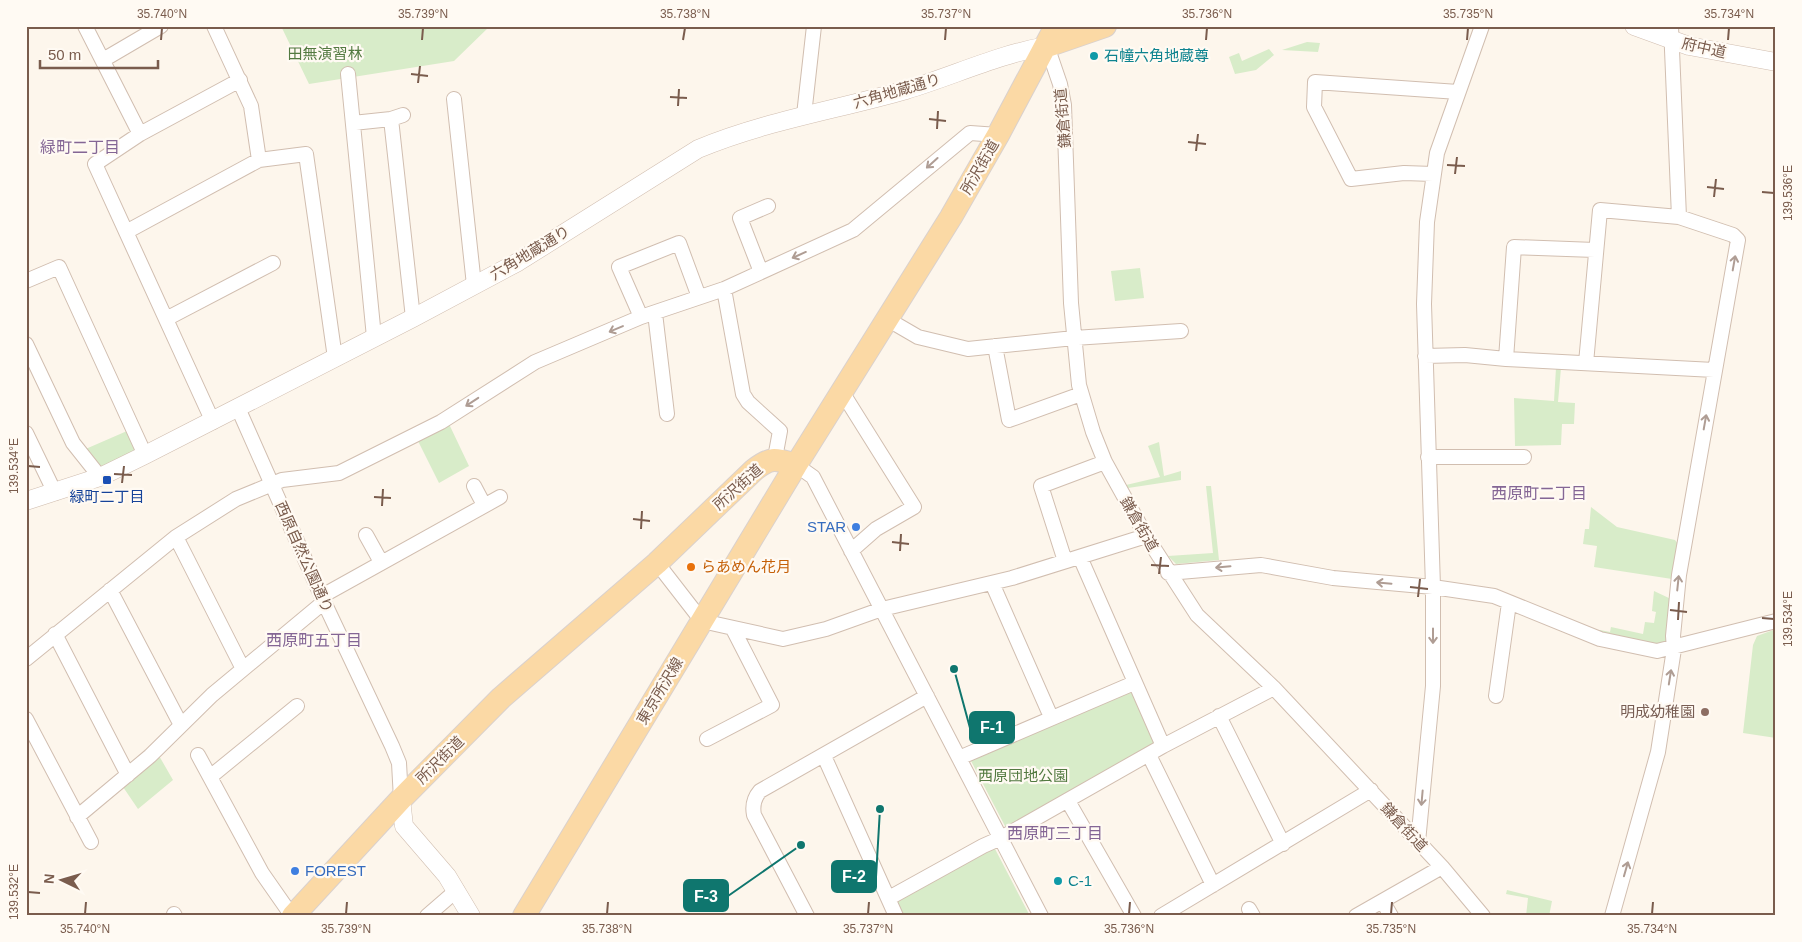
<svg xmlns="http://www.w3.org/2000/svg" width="1802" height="942" font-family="Helvetica,'Noto Sans JP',sans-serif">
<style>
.green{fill:#d8ecc9}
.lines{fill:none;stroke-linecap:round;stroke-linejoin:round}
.minor-casing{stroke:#d1beb0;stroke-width:16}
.tertiary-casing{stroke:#d1beb0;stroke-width:19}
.primary-casing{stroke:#dad1cd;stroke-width:24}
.minor{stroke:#fff;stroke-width:14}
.tertiary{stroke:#fff;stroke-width:18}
.primary{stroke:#fbd9a5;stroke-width:22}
.oneway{stroke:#af9d94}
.ticks{fill:none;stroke:#7a5c4d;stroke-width:2}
.culture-dot{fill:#0f9aa8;stroke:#fffaf3;stroke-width:2}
.transit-dot{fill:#1a4fb4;stroke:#fffaf3;stroke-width:2}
.shop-dot{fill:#3f7fe0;stroke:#fffaf3;stroke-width:2}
.food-dot{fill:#e8710a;stroke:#fffaf3;stroke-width:2}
.education-dot{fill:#8d6e63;stroke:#fffaf3;stroke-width:2}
.labels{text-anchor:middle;stroke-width:4.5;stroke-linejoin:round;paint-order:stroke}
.street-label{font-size:15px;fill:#7a5c4d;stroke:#fffaf3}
.park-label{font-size:15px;fill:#537a41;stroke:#fffaf3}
.culture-label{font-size:15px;fill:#0d838f;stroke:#fffaf3;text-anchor:start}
.transit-label{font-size:15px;fill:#164399;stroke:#fffaf3}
.shop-label{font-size:15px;fill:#366cbe;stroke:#fffaf3;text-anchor:end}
.food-label{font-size:15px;fill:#c56008;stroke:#fffaf3;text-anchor:start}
.education-label{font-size:15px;fill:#785e54;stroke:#fffaf3;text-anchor:end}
.neighbourhood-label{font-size:16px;fill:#846695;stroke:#fffaf3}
.leader{fill:none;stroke:#0f766e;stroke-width:2}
.callout-dot{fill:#0f766e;stroke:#fffaf3;stroke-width:2}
.callout{fill:#0f766e;stroke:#0f766e;stroke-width:2}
.callout-label{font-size:16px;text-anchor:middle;font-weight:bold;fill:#fff}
.neatline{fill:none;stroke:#7a5c4d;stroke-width:2}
.ticks-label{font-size:12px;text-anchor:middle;fill:#7a5c4d}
</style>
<rect width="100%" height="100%" fill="#fdf6ec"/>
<path class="green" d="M281,26h209l-36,35 -145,23z
M1307,42l13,1 -2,9 -36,-2z
M1269,49l5,6 -18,15 -21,4 -6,-17 10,-4 3,8z
M1140,268l4,30 -29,3 -4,-30z
M1556,368h5l-3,34 17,1 -1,21h-12l-1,21 -46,1 -1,-48 40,3z
M449,424l20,42 -30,17 -21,-42z
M127,431l10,19 -45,24 -11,-23z
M1159,442l5,34 17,-5v9l-53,8 -2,-3 34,-8 -12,-31z
M1206,486h5l8,74 -43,4 -8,-8 45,-3z
M1591,507l26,20 58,13 3,4 -6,35 -78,-12 3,-21 -14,-2 2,-15h4z
M1654,591l17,8 -4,41 -4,5 -54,-8 -10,-5 1,-2 10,2 1,-5 32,7 2,-12 9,1 2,-11 -4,-1z
M1776,629v109l-33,-5 10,-88 4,-9z
M1132,687l24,58 -150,83 -36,-69z
M158,754l15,26 -35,29 -17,-25z
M994,847l36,69h-130l-7,-16z
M1507,890l45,11 -3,15h-23l2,-18 -22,-4z"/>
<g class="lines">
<g class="minor-casing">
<path id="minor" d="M85,26l55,108
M214,26l37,80 8,54
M1671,26l8,191
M1047,46l13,38 4,21 7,198 8,82 14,47 12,30 41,74 51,79 77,73 168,179 41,49
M103,60l58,-34
M348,74l26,263
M454,99l20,186
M804,115l10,-89
M391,119l22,199
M353,123l38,-4 12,-4
M1433,174l-29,-1 -53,6 -37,-72 1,-25 143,10
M126,232l133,-72 47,-6 29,204
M761,272l-21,-54 28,-12
M26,281l33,-14 86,188
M724,289l19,105 5,8 32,29 -5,27
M655,313l12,101
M641,317l-22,-50 60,-24 20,54
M166,319l107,-56
M887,319l31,18 50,12 106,-11 107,-7
M26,344l47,99 27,34
M995,346l14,74 72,-26
M1425,356l40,-1 41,4 208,11
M1506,359l8,-112 81,3
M1586,363l14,-153 79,7 54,18 5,5 -59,335 -6,61 1,13 -16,103 -46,164
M842,392l72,115 -38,22 -25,22
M238,408l86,194 68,144 7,17 2,36
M213,422l-118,-258 45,-30 100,-54
M26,433l29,60
M1428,457h96
M796,465l17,12 228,439
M474,486l10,19
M366,535l15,27
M176,537l67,132
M1080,557l83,189
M1065,561l-24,-75 64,-24
M657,563l45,58 81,18 43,-10 56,-20 130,-31 134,-42
M1168,573l93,-8 72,13 100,9 61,9 106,43 57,12 119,-30
M992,583l59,134
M110,590l71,135
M322,596l178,-99
M55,634l73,141
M26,659l150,-122 60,-38 46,-19 57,-7 102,-51 94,-60 106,-45 83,-28 129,-59 117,-97 28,2
M1496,696l13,-93
M1219,716l64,128
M26,719l65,123
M707,739l65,-34 -39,-76
M198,755l64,118 30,43
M1149,755l64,130
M824,756l72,160
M959,758l175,-75
M210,777l87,-71
M1068,801l66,115
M77,817l73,-61 62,-61 112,-93
M1418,842l15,-156v-99l-9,-283 3,-82 10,-69 45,-127
M889,898l94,-52 18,-8 162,-92 111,-58
M1383,902l8,14
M1249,909l4,7
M174,914l1,2
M427,916l30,-26
M807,916l-53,-101c-2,-10 0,-17 6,-24l167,-95
M1161,916l210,-126
M1356,916l86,-49"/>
</g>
<g class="tertiary-casing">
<path id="tertiary" d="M1634,26l55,20 87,16
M26,501l74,-24 45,-22 268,-137 105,-56 180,-113c67,-28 138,-39 208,-59 47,-14 93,-36 141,-44
M401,799l3,27 43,50 24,40"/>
</g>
<g class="primary-casing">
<path id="primary" d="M1047,46l58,-20
M293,916l108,-117 100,-101 156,-135 97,-93c18,-14 22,-11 42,-5l155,-248 47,-82 58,-109
M524,916l272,-451"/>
</g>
<use href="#minor" class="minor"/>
<use href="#tertiary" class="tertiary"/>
<use href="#primary" class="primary"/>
</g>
<defs><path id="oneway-shaft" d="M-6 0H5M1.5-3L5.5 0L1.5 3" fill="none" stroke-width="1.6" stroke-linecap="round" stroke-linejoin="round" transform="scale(1.25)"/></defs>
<g class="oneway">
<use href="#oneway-shaft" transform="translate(932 163) rotate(138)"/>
<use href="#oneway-shaft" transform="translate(799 255) rotate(156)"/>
<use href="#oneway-shaft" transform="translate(1734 263) rotate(-80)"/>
<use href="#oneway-shaft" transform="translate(616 329) rotate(157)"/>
<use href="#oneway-shaft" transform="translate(472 402) rotate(147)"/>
<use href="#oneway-shaft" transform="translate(1705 422) rotate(-80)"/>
<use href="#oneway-shaft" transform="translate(1223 567) rotate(175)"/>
<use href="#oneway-shaft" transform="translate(1384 583) rotate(-175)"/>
<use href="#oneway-shaft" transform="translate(1678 583) rotate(-84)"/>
<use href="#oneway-shaft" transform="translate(1433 636) rotate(90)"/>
<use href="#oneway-shaft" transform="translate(1670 677) rotate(-81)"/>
<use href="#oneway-shaft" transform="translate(1422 798) rotate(95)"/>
<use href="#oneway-shaft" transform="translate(1626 869) rotate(-74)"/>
</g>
<path class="ticks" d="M161,40l1,-12M422,40l1,-12M683,40l2,-12M945,40l1,-12M1206,40l1,-12M1467,40l1,-12M1728,40l1,-12M411,74l17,2M418,83l2,-17M670,97l17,1M678,106l1,-17M929,119l17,2M937,129l1,-18M1188,142l18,2M1196,151l2,-17M1447,165l18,1M1455,174l2,-17M1707,187l17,2M1762,192l12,1M1714,197l2,-18M28,466l12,1M114,474l18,1M122,483l2,-17M374,497l17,1M382,506l1,-17M633,519l17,2M641,529l1,-18M892,542l17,2M900,551l1,-17M1151,565l18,1M1159,574l2,-17M1410,587l18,2M1418,597l2,-18M1670,610l17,2M1762,618l12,1M1678,620l1,-18M28,892l12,1M85,914l1,-12M346,914l1,-12M607,914l1,-12M868,914l1,-12M1129,914l1,-12M1391,914l1,-12M1652,914l1,-12"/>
<g class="culture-dot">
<circle cx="1094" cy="56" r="5"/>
<circle cx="1058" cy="881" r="5"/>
</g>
<rect class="transit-dot" x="102" y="475" width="10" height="10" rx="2.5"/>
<g class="shop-dot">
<circle cx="856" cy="527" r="5"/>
<circle cx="295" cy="871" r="5"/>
</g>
<circle class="food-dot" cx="691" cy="567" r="5"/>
<circle class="education-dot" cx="1705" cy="712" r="5"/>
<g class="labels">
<g class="street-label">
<text transform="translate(1704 48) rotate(13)" y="5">府中道</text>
<text transform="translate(897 91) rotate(-16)" y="5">六角地蔵通り</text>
<text transform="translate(1063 118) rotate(-95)" y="5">鎌倉街道</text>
<text transform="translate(980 167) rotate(-60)" y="5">所沢街道</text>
<text transform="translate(530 253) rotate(-31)" y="5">六角地蔵通り</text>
<text transform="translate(738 487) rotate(-42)" y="5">所沢街道</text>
<text transform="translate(1139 524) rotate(60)" y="5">鎌倉街道</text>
<text transform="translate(304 557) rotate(66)" y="5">西原自然公園通り</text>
<text transform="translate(660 691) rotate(-59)" y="5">東京所沢線</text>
<text transform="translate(440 760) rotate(-45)" y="5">所沢街道</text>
<text transform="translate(1404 827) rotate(47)" y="5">鎌倉街道</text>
</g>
<g class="park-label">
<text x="325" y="59">田無演習林</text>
<text x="1023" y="781">西原団地公園</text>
</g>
<g class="culture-label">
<text x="1104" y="61">石幢六角地蔵尊</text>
<text x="1068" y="886">C-1</text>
</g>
<g class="transit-label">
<text x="107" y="502">緑町二丁目</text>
</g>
<g class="shop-label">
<text x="846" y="532">STAR</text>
<text x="305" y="876" text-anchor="start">FOREST</text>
</g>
<g class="food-label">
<text x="701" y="572">らあめん花月</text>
</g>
<g class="education-label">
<text x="1695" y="717">明成幼稚園</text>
</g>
<g class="neighbourhood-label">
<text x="80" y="153">緑町二丁目</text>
<text x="1539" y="499">西原町二丁目</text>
<text x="314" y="646">西原町五丁目</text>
<text x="1055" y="839">西原町三丁目</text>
</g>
</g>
<path class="leader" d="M954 669L970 728M880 809L876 877M801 845L728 896"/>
<g class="callout-dot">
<circle cx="954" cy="669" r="5"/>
<circle cx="880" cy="809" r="5"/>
<circle cx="801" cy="845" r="5"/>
</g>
<g class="callout">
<rect x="970" y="712" width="44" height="31" rx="5"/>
<rect x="832" y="861" width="44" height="31" rx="5"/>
<rect x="684" y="880" width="44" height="31" rx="5"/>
</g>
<g class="callout-label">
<text x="992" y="733">F-1</text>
<text x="854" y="882">F-2</text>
<text x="706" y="902">F-3</text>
</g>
<rect width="1802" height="942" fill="none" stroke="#fffaf3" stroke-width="55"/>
<g transform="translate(62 880) rotate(275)" stroke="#fffaf3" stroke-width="4" paint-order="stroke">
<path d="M0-4L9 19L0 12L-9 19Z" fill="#7a5c4d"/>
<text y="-8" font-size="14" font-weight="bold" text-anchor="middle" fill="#7a5c4d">N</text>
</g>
<path d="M40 60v8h118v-8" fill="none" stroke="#7a5c4d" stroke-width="2.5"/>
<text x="48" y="60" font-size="15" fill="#7a5c4d" stroke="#fffaf3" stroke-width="4" paint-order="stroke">50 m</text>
<rect x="28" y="28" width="1746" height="886" class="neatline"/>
<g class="ticks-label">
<text x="162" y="18">35.740°N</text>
<text x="423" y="18">35.739°N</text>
<text x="685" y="18">35.738°N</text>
<text x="946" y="18">35.737°N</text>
<text x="1207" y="18">35.736°N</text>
<text x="1468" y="18">35.735°N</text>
<text x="1729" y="18">35.734°N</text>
<text transform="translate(1788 193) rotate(-90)" y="4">139.536°E</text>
<text transform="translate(14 466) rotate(-90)" y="4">139.534°E</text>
<text transform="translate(1788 619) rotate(-90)" y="4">139.534°E</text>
<text transform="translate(14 892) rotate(-90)" y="4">139.532°E</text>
<text x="85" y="933">35.740°N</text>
<text x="346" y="933">35.739°N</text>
<text x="607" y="933">35.738°N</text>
<text x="868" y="933">35.737°N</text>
<text x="1129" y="933">35.736°N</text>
<text x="1391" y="933">35.735°N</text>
<text x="1652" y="933">35.734°N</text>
</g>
</svg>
